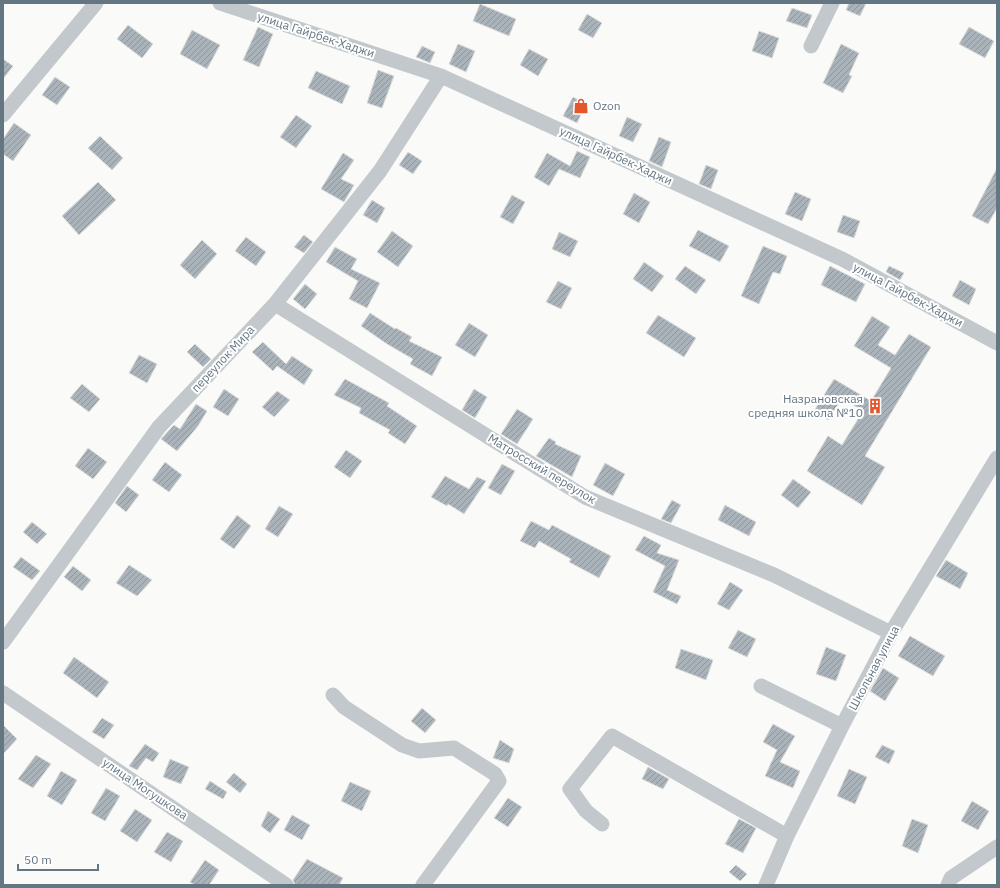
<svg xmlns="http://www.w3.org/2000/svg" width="1000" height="888" font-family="'IBM Plex Sans',sans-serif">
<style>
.building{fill:url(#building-hatch);stroke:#dcdcda}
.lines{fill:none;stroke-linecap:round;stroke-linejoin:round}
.minor{stroke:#c3c8cc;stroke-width:15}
.labels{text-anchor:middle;stroke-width:4;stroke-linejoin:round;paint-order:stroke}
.street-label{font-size:12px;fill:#657683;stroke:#fff}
.poi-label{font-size:12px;fill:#657683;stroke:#fff;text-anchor:start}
</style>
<defs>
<pattern id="building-hatch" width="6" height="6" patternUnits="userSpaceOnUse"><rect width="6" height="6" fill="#aab3b9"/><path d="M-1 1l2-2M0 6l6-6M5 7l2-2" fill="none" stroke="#8e969c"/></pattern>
</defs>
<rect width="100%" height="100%" fill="#fafaf8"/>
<path class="building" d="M849,3h17l-6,13 -14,-6z
M480,4l36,15 -7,17 -36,-15z
M792,8l20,7 -5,13 -21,-7z
M587,14l15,9 -9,15 -15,-8z
M128,25l25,19 -11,14 -25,-19z
M258,27l15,7 -14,33 -16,-7z
M969,27l25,14 -9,17 -26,-14z
M192,30l28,15 -13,24 -27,-15z
M759,31l20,7 -7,20 -20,-7z
M458,44l17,7 -9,21 -17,-8z
M841,44l18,9 -10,22 3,1 -9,17 -20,-10z
M422,46l13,6 -5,11 -14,-6z
M529,49l19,10 -10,17 -18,-11z
M3,59l10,7 -10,13z
M378,70l16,6 -12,32 -15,-5z
M316,71l34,15 -8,18 -34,-16z
M55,77l15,10 -13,18 -15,-10z
M573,97l13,7 -9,19 -14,-7z
M296,115l16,11 -16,22 -16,-11z
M627,117l15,7 -9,18 -14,-6z
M14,123l17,12 -18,26 -10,-7v-15z
M100,136l23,22 -11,12 -24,-22z
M659,137l12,5 -9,25 -13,-6z
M577,151l13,6 -10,21 -21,-9 -10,17 -15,-9 13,-24 23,13z
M408,152l14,9 -9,13 -14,-9z
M343,153l11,7 -13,19 13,6 -10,17 -23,-13z
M706,165l12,5 -7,19 -12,-5z
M997,168v40l-9,16 -16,-8z
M98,182l18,18 -37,35 -17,-19z
M795,192l16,7 -9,22 -17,-7z
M634,193l16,9 -11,21 -16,-9z
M512,195l13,7 -12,22 -13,-7z
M372,200l13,8 -8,15 -14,-8z
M843,215l17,6 -6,17 -17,-6z
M698,230l31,16 -9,16 -31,-16z
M392,231l21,15 -15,21 -21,-15z
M559,232l19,9 -8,16 -18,-8z
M304,235l9,7 -9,11 -10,-6z
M246,237l20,15 -10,14 -21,-15z
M202,240l15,14 -22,25 -15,-14z
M763,246l24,10 -7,18 -7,-2 -14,32 -18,-8z
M335,247l22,12 -6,10 29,14 -13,25 -18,-9 9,-18 -32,-19z
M644,262l20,14 -12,16 -19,-13z
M685,266l21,14 -10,14 -21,-15z
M830,266l35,18 -9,18 -35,-17z
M889,266l15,7 -4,7 -14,-8z
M960,280l16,9 -7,16 -17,-9z
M558,281l14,7 -11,21 -15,-7z
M305,284l12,10 -12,15 -12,-10z
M370,313l25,16 1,-1 16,9 -3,4 33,16 -10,19 -22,-12 3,-5 -26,-15 -26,-18z
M658,315l38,23 -12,19 -38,-24z
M872,316l18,11 -12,18 17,10 14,-21 22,13 -66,109 20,11 -23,38 -55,-34 21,-35 14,9 21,-34 -21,-13 -14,22 -14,-9 20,-32 37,22 20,-33 -37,-22z
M469,323l19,12 -13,22 -20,-12z
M263,342l23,22 6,-8 21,14 -9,15 -27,-19 -4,5 -21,-19z
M195,344l16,15 -8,8 -16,-15z
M139,355l18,9 -10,19 -18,-10z
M345,379l44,24 -2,3 30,20 -12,18 -17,-11 2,-3 -31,-17 2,-5 -27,-13z
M82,384l18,15 -11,13 -19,-14z
M224,389l15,10 -11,17 -15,-9z
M474,389l13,8 -12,21 -13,-8z
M277,391l13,9 -16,17 -12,-10z
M196,404l11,7 -9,15 -21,25 -16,-12 13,-14 6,4z
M517,409l16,10 -16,25 -16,-10z
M549,438l7,4 -1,2 26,12 -9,21 -36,-21z
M88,448l19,14 -14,17 -18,-13z
M346,450l16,11 -12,17 -16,-11z
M165,462l17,13 -13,17 -17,-12z
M605,463l20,11 -12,22 -20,-11z
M502,464l13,7 -14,24 -13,-7z
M445,476l24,13 8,-12 9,4 -22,33 -16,-10 -1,2 -16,-9z
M793,479l18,13 -13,16 -17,-13z
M127,486l12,9 -13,17 -11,-9z
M672,500l9,5 -10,18 -10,-4z
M725,505l31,17 -7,14 -31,-16z
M279,506l14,8 -15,23 -13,-8z
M237,515l14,11 -17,23 -14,-10z
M531,521l18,9 3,-5 59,31 -12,22 -30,-16 2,-3 -32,-18 -4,7 -15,-7z
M32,522l15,12 -10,10 -14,-12z
M644,536l17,9 -4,8 22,7 -12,30 14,6 -4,8 -24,-12 12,-26 -30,-16z
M21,557l19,14 -8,9 -19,-13z
M946,560l22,13 -8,16 -24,-13z
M129,565l23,15 -15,16 -21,-13z
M73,566l18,14 -9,11 -18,-14z
M730,582l13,8 -14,20 -12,-6z
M738,630l18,9 -9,18 -19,-9z
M910,636l35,20 -12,20 -35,-20z
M826,647l20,8 -10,26 -20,-7z
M681,649l32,11 -7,20 -31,-12z
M74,657l35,25 -12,16 -34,-25z
M883,668l16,10 -14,23 -15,-10z
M422,708l14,12 -11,13 -14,-12z
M102,718l12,7 -10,14 -12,-7z
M773,724l22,12 -15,26 20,9 -7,17 -28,-12 12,-26 -14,-8z
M3,725l14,14 -14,15z
M500,740l14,9 -5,14 -16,-5z
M145,744l14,9 -6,9 -7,-4 -9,12 -8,-4z
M882,745l13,6 -6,13 -14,-7z
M36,755l15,9 -18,24 -15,-9z
M170,759l19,8 -8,17 -18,-7z
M648,767l21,12 -6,10 -21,-10z
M849,769l18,8 -12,27 -18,-8z
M61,771l16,9 -15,25 -15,-9z
M234,773l13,11 -7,9 -14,-11z
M210,781l17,11 -4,7 -18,-10z
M350,782l21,9 -9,20 -21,-10z
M106,788l14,8 -15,25 -14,-8z
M508,798l14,9 -14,20 -14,-9z
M972,801l17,10 -11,19 -17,-9z
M135,809l17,11 -15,22 -17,-11z
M268,811l12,8 -10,14 -9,-7z
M292,815l18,10 -8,15 -18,-10z
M739,819l17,9 -13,25 -18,-9z
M912,819l16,6 -10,28 -16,-7z
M167,832l16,9 -12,21 -17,-10z
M307,859l36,19 -4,7h-44l-2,-5z
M205,860l14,10 -10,15h-14l-5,-3z
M736,865l11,9 -7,7 -11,-9z"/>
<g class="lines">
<path class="minor" d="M220,3l221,73 401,183 155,84
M811,46l21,-43
M3,115l93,-112
M275,304l310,193 189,78 117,58
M3,642l156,-215 116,-123 105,-133 61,-95
M761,686l81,40
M3,693l283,192
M333,695l11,12 58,38 17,6 35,-3 41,26 4,7 -76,104
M602,824l-16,-13 -16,-22 42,-53 175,100
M766,885l21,-49 55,-110 49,-93 106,-175
M948,885l3,-7 46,-31"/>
</g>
<defs>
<g id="shop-bare" transform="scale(1.2)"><path d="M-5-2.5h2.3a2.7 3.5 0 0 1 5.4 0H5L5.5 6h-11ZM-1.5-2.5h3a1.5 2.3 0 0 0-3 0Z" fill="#e4572e" stroke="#fff" stroke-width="2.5" paint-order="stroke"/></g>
<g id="building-bare" transform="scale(1.2)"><path d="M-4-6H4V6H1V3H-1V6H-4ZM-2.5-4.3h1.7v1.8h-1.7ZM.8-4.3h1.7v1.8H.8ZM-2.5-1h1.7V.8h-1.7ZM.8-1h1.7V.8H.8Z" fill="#e4572e" stroke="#fff" stroke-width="2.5" paint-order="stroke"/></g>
</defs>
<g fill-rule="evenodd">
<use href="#shop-bare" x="581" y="106"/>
<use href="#building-bare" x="875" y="406"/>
</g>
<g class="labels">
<g class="street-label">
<text transform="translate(316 35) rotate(18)" y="4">улица Гайрбек-Хаджи</text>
<text transform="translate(616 156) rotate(25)" y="4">улица Гайрбек-Хаджи</text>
<text transform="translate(908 295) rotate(28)" y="4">улица Гайрбек-Хаджи</text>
<text transform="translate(223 359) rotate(-47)" y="4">переулок Мира</text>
<text transform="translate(542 469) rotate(31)" y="4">Матросский переулок</text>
<text transform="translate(874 668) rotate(-62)" y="4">Школьная улица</text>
<text transform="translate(145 789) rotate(34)" y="4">улица Могушкова</text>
</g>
<g class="poi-label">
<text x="593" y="110">Ozon</text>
<text x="863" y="403" text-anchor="end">Назрановская<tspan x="863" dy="14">средняя школа №10</tspan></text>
</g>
</g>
<rect width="1000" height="888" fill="none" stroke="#657683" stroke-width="8"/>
<path d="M18 864v6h80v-6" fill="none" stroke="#657683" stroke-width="2"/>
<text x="24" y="864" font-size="12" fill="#657683" stroke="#ffffff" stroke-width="3" paint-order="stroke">50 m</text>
</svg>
